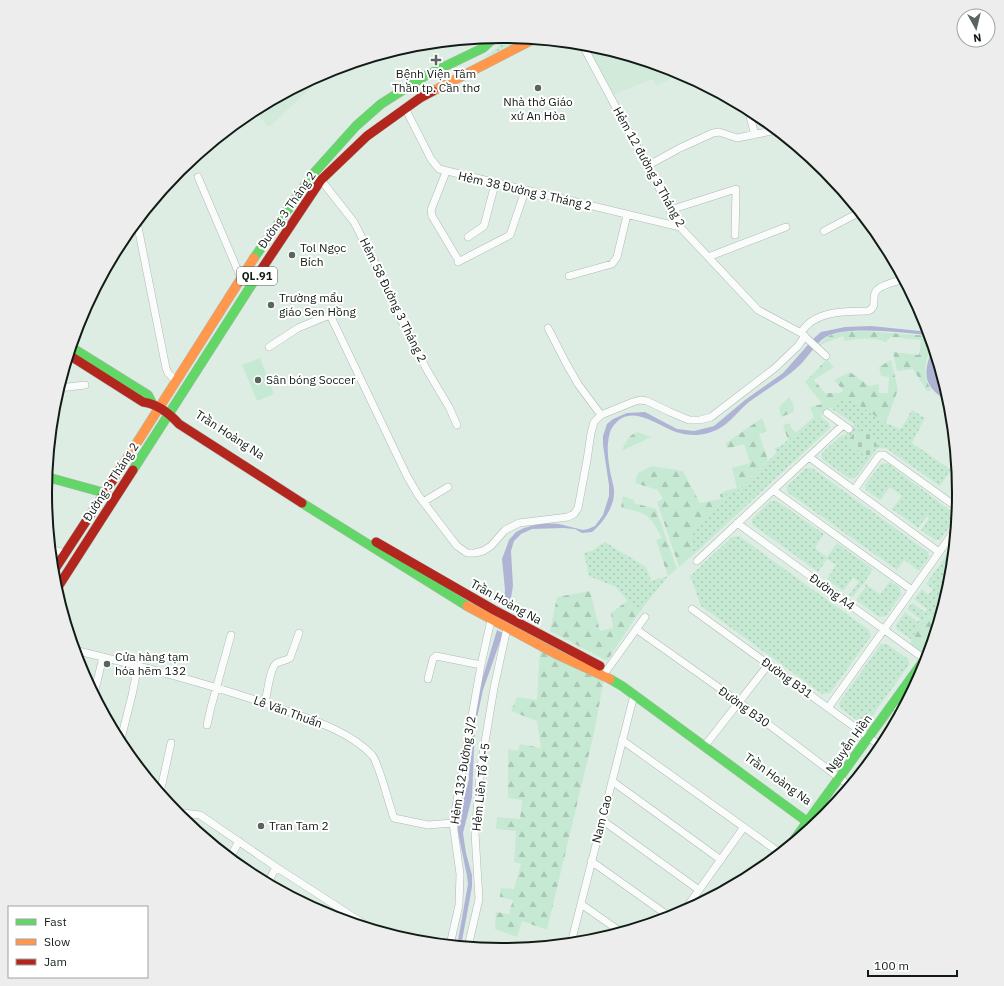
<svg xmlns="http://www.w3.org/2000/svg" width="1004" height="986" font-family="'IBM Plex Sans',sans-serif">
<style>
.built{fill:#d1eada}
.grass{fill:url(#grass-dots)}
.forest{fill:url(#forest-firs)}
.cemetery{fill:url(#cemetery-stones)}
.garden{fill:#c6e9d3}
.water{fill:#afb4d5}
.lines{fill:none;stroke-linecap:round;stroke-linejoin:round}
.street-casing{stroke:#aebab2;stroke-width:8}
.fast-casing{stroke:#aebab2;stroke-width:10}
.slow-casing{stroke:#aebab2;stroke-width:10}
.jam-casing{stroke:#aebab2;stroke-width:10}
.street{stroke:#fafcfb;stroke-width:7}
.fast{stroke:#63d668;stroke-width:9}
.slow{stroke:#ff974d;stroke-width:9}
.jam{stroke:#b3261e;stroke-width:9}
.poi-dot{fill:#59655e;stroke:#fff;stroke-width:1.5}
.labels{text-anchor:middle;stroke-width:4;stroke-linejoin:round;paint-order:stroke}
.shield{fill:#fff;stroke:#59605c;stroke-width:1}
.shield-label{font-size:11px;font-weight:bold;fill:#121c16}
.poi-label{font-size:12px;fill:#121c16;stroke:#fff;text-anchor:start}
.street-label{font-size:12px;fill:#121c16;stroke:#fff}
.rim{fill:none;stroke:#121c16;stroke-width:2}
</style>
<defs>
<pattern id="grass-dots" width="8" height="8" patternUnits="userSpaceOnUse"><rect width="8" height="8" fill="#c6e9d3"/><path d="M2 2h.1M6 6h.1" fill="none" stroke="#a9c7b4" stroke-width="1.8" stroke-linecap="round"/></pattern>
<pattern id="forest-firs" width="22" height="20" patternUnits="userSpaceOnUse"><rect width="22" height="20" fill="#c6e9d3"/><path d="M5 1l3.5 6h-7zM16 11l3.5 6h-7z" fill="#a9c7b4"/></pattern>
<pattern id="cemetery-stones" width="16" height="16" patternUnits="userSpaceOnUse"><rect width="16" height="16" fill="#c6e9d3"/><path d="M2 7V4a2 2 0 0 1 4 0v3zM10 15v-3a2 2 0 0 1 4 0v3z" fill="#a9c7b4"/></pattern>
</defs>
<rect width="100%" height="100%" fill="#deede3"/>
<path class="built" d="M586,44l85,25 3,8 -17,9 -5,-7 -39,16z
M330,70l-61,57 -16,-17 74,-39z"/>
<path class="grass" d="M506,36l4,1 7,6 -1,1 -33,14 15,-11z
M840,398l10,1 36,24 15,6 11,-19 13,8 -13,25 39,27 -11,16 -54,-38h-7l-3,2 -20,27 -6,2 -28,-20v-6l20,-18 2,1 10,-12 -25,-17z
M820,416l9,7 1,5 -137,127 -3,-23 36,-32 -1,-6 13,-4 38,-37 -1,-5 6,-2 33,-29 2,4z
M887,463l68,51v5l-15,21h-5l-14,-10 8,-11 -2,-3 -9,12 -26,-19 10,-13 -12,-9 -10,13 -14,-10 -1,-5 16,-21z
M806,468h6l116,84 1,5 -10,14 -15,-11 -7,10 -110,-78v-6z
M770,501h7l47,33 -9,14 12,9 10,-14 36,26 -9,14 16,11 10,-13 10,7 1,7 -15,21 -7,1 -23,-17 10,-14 -3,-2 -10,13 -4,-2 10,-13 -6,-4 -10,13 -16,-12 9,-14 -9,-6 -9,13 -66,-48v-5z
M739,536l130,94 2,6 -41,57 -8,1 -121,-88 -11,-30 42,-39z
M605,542l41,25 5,14 17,-5 -30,38 -22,-27 -27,-11 -5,-23 7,-2z
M950,550l3,3 -3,29 -9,29 -20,9 -9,20 -15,-11 -1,-4 9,-13 13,10 2,-3 -13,-10 5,-6 13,9 2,-3 -13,-10 8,-10 6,6 5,-6 -7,-5z
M881,644h6l22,16v5l-42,58 -5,1 -22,-16 -1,-5z
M923,670l-20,37 -2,-3 1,-5z
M894,717h4l-13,24 -3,-2 -1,-5z"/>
<path class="forest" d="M864,331l66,5c4,15 -1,13 -4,27 -2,10 1,19 5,28h-4l-14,-22 -16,2 -4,-19 26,3 2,-15 -30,-3 -5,5c-13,-5 -27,-4 -41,-1l-2,-5 -23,9v-1c10,-14 28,-12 44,-13z
M827,359l7,8 -20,13 11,13h15l3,-3 -9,-10 16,-8 19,14 10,-2v9h9l1,-16 -8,-1 -2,-9 12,-7 7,29 -12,34 -36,-24 -9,-1 -26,23 -5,-14 12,-3 -17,-22z
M789,397l4,6 1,9 -13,5 -2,-10z
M762,418l5,13 -8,3 9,26 -30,30 -12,4v6l-36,32 3,23 -14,12 -22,-65 6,-3 -5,-9 -23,-7 3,-10 14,-7 31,5 17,32 21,-4 -1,-4 4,-4 13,-3 -5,-20 18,-5 -6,-19 -17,5 -1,-6z
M790,423l1,4 5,6 -8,7 -5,-15z
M638,432l13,5 -29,14c3,-8 7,-17 16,-19z
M623,496l11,4v3l22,6 21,60 -9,7 -12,-36 6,-2c-13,-23 -13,-25 -41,-30z
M590,591l10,40 13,-3 -2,-15 16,-12 11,13 -31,47 -57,-30 7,-34z
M941,611l-14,46 -17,-13 11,-24z
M540,649l64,30 -10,54 -47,197 -25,-9 -5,16 -22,-8 1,-17 13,2 4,-14 -13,-3 1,-9 13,1 7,-25 -7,-2 2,-31 -20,-2 1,-12 23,2 2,-19 -14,-2v-49l10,2 2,-7 21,4 -4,-27 -26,-10 6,-14 20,3z"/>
<path class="cemetery" d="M856,430c12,1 18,4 21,16l-9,12 -21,-16z"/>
<path class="garden" d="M260,358l14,36 -17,7 -15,-36z"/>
<path class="water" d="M871,326l49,5 8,-1 1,5c-26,-2 -75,-9 -99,0 -12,4 -20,20 -29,29 -15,15 -35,25 -52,38 -9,7 -19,21 -29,26 -13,8 -29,9 -44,4 -20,-7 -47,-31 -64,-4 -3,4 -3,10 -4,15 -1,11 1,22 3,33 1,5 3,10 3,15 1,15 -11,32 -22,41l-10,1 -7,-4 -12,-1 -31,1 -11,5 -7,7 -3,10 2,35 -4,24 -6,-4 2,-16 -3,-31 7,-19 7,-8 8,-4 18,-5 17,1 24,6 5,-1 7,-3 8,-11 6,-19v-11l-6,-40v-9l4,-12 6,-5 14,-6 18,-1 32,17 17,2 20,-5 31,-26 38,-27 31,-35 7,-6 24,-5z
M933,347l17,56c-27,-16 -28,-28 -17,-56z
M497,630l6,3 -20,57 -8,37 -3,70 -9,36 3,20 6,22v12l-11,59h-4l11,-62 -1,-8 -9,-44v-12l11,-41 1,-36 6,-43z"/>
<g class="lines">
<g class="street-casing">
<path id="street" d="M582,44l98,183 78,83 43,23 25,23
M405,108l26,51 8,10 241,58
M748,109l7,26
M647,166l33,-18 33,-15 6,-1 18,6 40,-8
M446,172l-15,38 1,6 25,42
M198,177l43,101
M321,180l33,42 28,55 14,33 31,60 22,37 8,18
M670,210l66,-21 -1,46
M138,227l28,141 2,5 8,8
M824,231l36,-19
M468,237l16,-11 11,-42
M708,257l78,-30
M458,262l52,-27 15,-44
M569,276l43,-12 5,-7 10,-42
M548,328l18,35 12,21 23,31
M801,333c12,-22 44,-22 67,-22 11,-4 2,-15 9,-21 6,-6 19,-8 27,-11
M269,347l29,-19 29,-12 4,1 76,159 11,19 39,51 10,7h8l8,-2 8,-5 14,-16 14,-7 49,-6 6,-3 4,-6 9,-48 4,-27 3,-11 7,-7 32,-13 7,-2 7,1 23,11 19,8h11l11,-3 64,-49 23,-22 7,-10
M59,388l26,-3
M827,413l22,16
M809,457l130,95
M773,490l139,100
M854,490l24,-33 2,-2h4l74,53
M423,502l25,-15
M737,523l189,137
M51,549l14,4
M697,561l146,-136
M692,609l190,138
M636,629l103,73 111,84
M74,650c71,17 141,35 210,60 31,11 65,21 88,45 7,8 17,50 22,63l34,7 25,-2
M607,670l38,-53
M428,679l5,-20 3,-3 45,9
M94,694l9,-37
M265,703c2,-8 5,-37 12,-40 5,-3 9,-2 13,-5l9,-25
M893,704l8,7
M828,708l127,-178
M207,725l4,-18 20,-72
M622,740l158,113
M120,743l12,-48 6,-29
M707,743l61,-78
M612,781l109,79
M160,793l11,-50
M182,819l2,-6 16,2 76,52 96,62
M602,820l97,70
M230,858l9,-17
M591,861l79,56
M268,883l8,-16
M581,904l40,28
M684,911l60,-84
M571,943l63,-248
M450,945l9,-40 1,-31 -7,-51 28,-158 10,-45
M468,947l11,-48 -4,-66 6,-67 13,-78 13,-60"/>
</g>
<g class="fast-casing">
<path id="fast" d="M254,258l59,-84 43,-48 25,-22 44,-28 58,-28 12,-11
M71,347l77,48 4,8
M133,470l128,-200
M47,477l58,16
M302,503l165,103
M610,679l12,7 191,140
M792,843l133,-184"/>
</g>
<g class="slow-casing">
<path id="slow" d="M433,91l101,-52
M126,460l128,-202
M467,606l91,49 52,24"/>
</g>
<g class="jam-casing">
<path id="jam" d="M261,270l60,-90 46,-44 53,-38 13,-7
M69,355l74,47c15,2 26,11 36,22l123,79
M376,542l118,68 106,56
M53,572l73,-112
M56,590l77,-120"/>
</g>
<use href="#street" class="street"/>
<use href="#fast" class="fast"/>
<use href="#slow" class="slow"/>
<use href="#jam" class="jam"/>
</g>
<g class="poi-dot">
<path d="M434 54h4v4h4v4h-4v4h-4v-4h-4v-4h4z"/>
<circle cx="538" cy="88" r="4"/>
<circle cx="292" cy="255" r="4"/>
<circle cx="271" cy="305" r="4"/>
<circle cx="258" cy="380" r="4"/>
<circle cx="107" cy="664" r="4"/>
<circle cx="261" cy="826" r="4"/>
</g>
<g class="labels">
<rect class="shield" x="237" y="267" width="40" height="18" rx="3"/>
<g class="shield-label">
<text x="257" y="280">QL.91</text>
</g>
<g class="poi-label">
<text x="436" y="78" text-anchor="middle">Bệnh Viện Tâm<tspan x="436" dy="14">Thần tp. Cần thơ</tspan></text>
<text x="538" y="106" text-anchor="middle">Nhà thờ Giáo<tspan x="538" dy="14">xứ An Hòa</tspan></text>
<text x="300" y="252">Tol Ngọc<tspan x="300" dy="14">Bích</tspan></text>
<text x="279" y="302">Trường mẩu<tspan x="279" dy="14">giáo Sen Hồng</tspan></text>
<text x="266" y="384">Sân bóng Soccer</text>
<text x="115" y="661">Cửa hàng tạm<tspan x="115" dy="14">hóa hẽm 132</tspan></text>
<text x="269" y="830">Tran Tam 2</text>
</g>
<g class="street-label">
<text transform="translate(649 167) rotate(61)" y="4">Hẻm 12 đường 3 Tháng 2</text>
<text transform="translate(525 191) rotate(13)" y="4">Hẻm 38 Đường 3 Tháng 2</text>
<text transform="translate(287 210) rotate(-55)" y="4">Đường 3 Tháng 2</text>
<text transform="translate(393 300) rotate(64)" y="4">Hẻm 58 Đường 3 Tháng 2</text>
<text transform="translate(230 435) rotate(33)" y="4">Trần Hoàng Na</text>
<text transform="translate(111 482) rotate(-57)" y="4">Đường 3 Tháng 2</text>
<text transform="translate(832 592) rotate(36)" y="4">Đường A4</text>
<text transform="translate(506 602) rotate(29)" y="4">Trần Hoàng Na</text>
<text transform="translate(787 678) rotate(36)" y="4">Đường B31</text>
<text transform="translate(744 707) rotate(36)" y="4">Đường B30</text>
<text transform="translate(288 712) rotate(20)" y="4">Lê Văn Thuấn</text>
<text transform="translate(849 744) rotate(-54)" y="4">Nguyễn Hiền</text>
<text transform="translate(463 770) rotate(-81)" y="4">Hẻm 132 Đường 3/2</text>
<text transform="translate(778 779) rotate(36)" y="4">Trần Hoàng Na</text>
<text transform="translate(481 787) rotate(-84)" y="4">Hẻm Liên Tổ 4-5</text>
<text transform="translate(602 819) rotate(-76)" y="4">Nam Cao</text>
</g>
</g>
<path d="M0 0H1004V986H0ZM52 493a450 450 0 1 1 900 0a450 450 0 1 1-900 0Z" fill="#ecedec" fill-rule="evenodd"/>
<path class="rim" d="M52 493a450 450 0 1 1 900 0a450 450 0 1 1-900 0Z"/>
<rect x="8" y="906" width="140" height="72" fill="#ffffff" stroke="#a0a4a2"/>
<rect x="16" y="919" width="20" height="6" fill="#63d668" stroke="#a0a4a2"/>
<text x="44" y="926" font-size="12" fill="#121c16">Fast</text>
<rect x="16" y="939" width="20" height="6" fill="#ff974d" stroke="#a0a4a2"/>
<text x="44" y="946" font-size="12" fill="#121c16">Slow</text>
<rect x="16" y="959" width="20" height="6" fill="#b3261e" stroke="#a0a4a2"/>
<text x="44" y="966" font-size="12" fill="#121c16">Jam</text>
<g transform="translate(976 28) rotate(172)"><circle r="19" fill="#ffffff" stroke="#a0a4a2"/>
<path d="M0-3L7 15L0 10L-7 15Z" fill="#59655e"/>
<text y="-6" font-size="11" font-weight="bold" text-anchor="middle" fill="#121c16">N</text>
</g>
<path d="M868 970v6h89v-6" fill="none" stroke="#121c16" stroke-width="2"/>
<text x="874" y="970" font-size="12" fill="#121c16" stroke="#ffffff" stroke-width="3" paint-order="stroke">100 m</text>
</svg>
